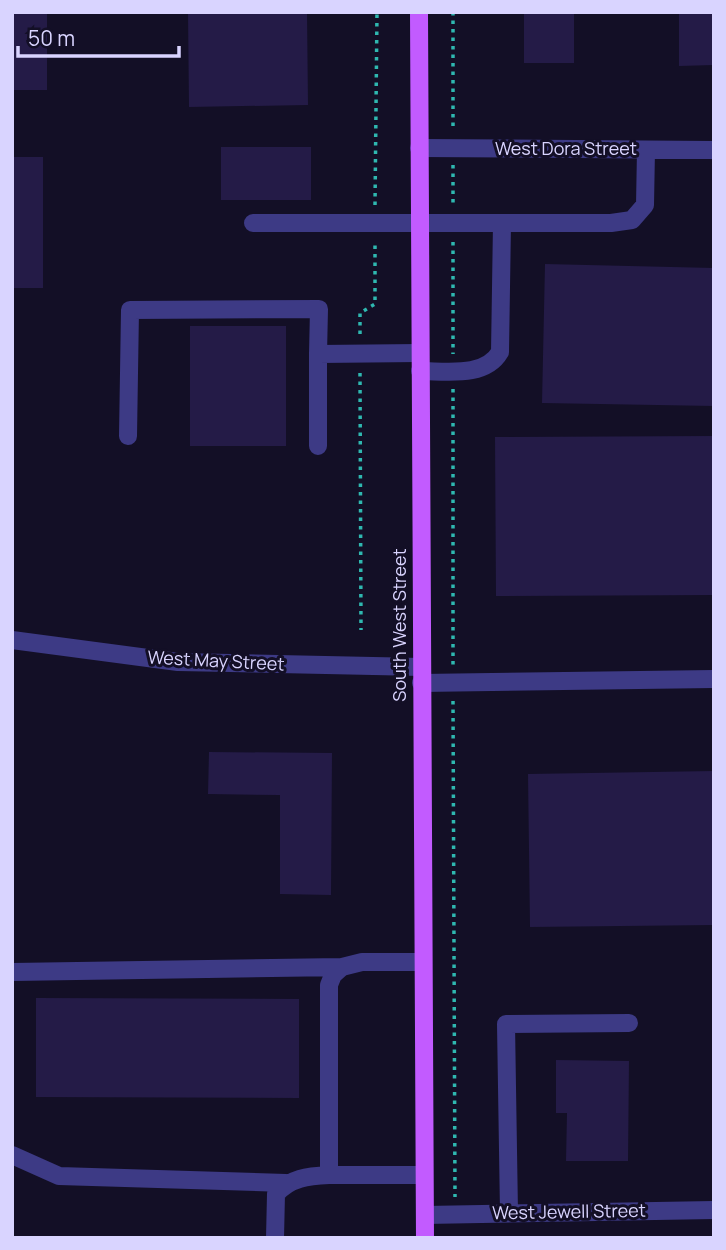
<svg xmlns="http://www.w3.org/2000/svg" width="726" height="1250" font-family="Manrope,sans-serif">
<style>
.building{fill:#241b47}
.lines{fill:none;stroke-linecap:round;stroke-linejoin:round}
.path{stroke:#2fb8b0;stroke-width:3.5;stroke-dasharray:3.5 5;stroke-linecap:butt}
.minor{stroke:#3d3a85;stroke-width:18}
.major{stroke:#c25bff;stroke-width:18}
.labels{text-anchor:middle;stroke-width:6;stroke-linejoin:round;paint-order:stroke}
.street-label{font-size:18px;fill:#d9d4ff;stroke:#130f26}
</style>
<rect width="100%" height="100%" fill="#130f26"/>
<path class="building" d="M12,12h35v78h-35z
M188,12h119l1,93 -119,2z
M524,12h50v51h-50z
M679,12h35v53l-35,1z
M221,147h90v53h-90z
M12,157h31v131h-31z
M545,264l169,4v138l-172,-3z
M190,326h96v120h-96z
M714,436v159l-218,1 -1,-159z
M209,752l123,1 -1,142 -51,-1v-99l-72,-1z
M714,771v154l-184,2 -2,-153z
M36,998l263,1v99l-263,-1z
M556,1060l73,1 -1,100h-62l1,-48h-11z"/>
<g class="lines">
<path class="path" d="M453,12v118
M453,165v38
M375,205l2,-193
M453,242v112
M360,334v-21l15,-9v-63
M360,373l1,257
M453,389v276
M453,701l2,496"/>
<path class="minor" d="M419,148l295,2
M253,223h249
M420,371c26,0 65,7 80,-19l2,-129h109l21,-3 13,-15 1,-55
M128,436l2,-126 189,-1 -1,45 102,-1
M318,446v-92
M12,640l166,22 243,5
M421,683l293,-4
M342,967l-9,8 -4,10v190h95
M12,972l330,-5 20,-5h61
M12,1155l47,21 227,7
M509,1213l-3,-189 123,-1
M425,1215l289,-5
M275,1238l1,-44c14,-16 32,-18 53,-19"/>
<path class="major" d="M419,12l6,1226"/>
</g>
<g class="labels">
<g class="street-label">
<text x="566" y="155">West Dora Street</text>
<text transform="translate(400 625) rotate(-90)" y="6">South West Street</text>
<text transform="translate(216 661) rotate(3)" y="6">West May Street</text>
<text transform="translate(569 1212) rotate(-1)" y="6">West Jewell Street</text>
</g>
</g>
<rect width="726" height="1250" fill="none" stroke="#d9d4ff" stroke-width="28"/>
<path d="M18 46v10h161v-10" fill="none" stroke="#d9d4ff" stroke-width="3.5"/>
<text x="28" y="46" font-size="21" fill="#d9d4ff" stroke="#130f26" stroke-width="5" paint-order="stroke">50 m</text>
</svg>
